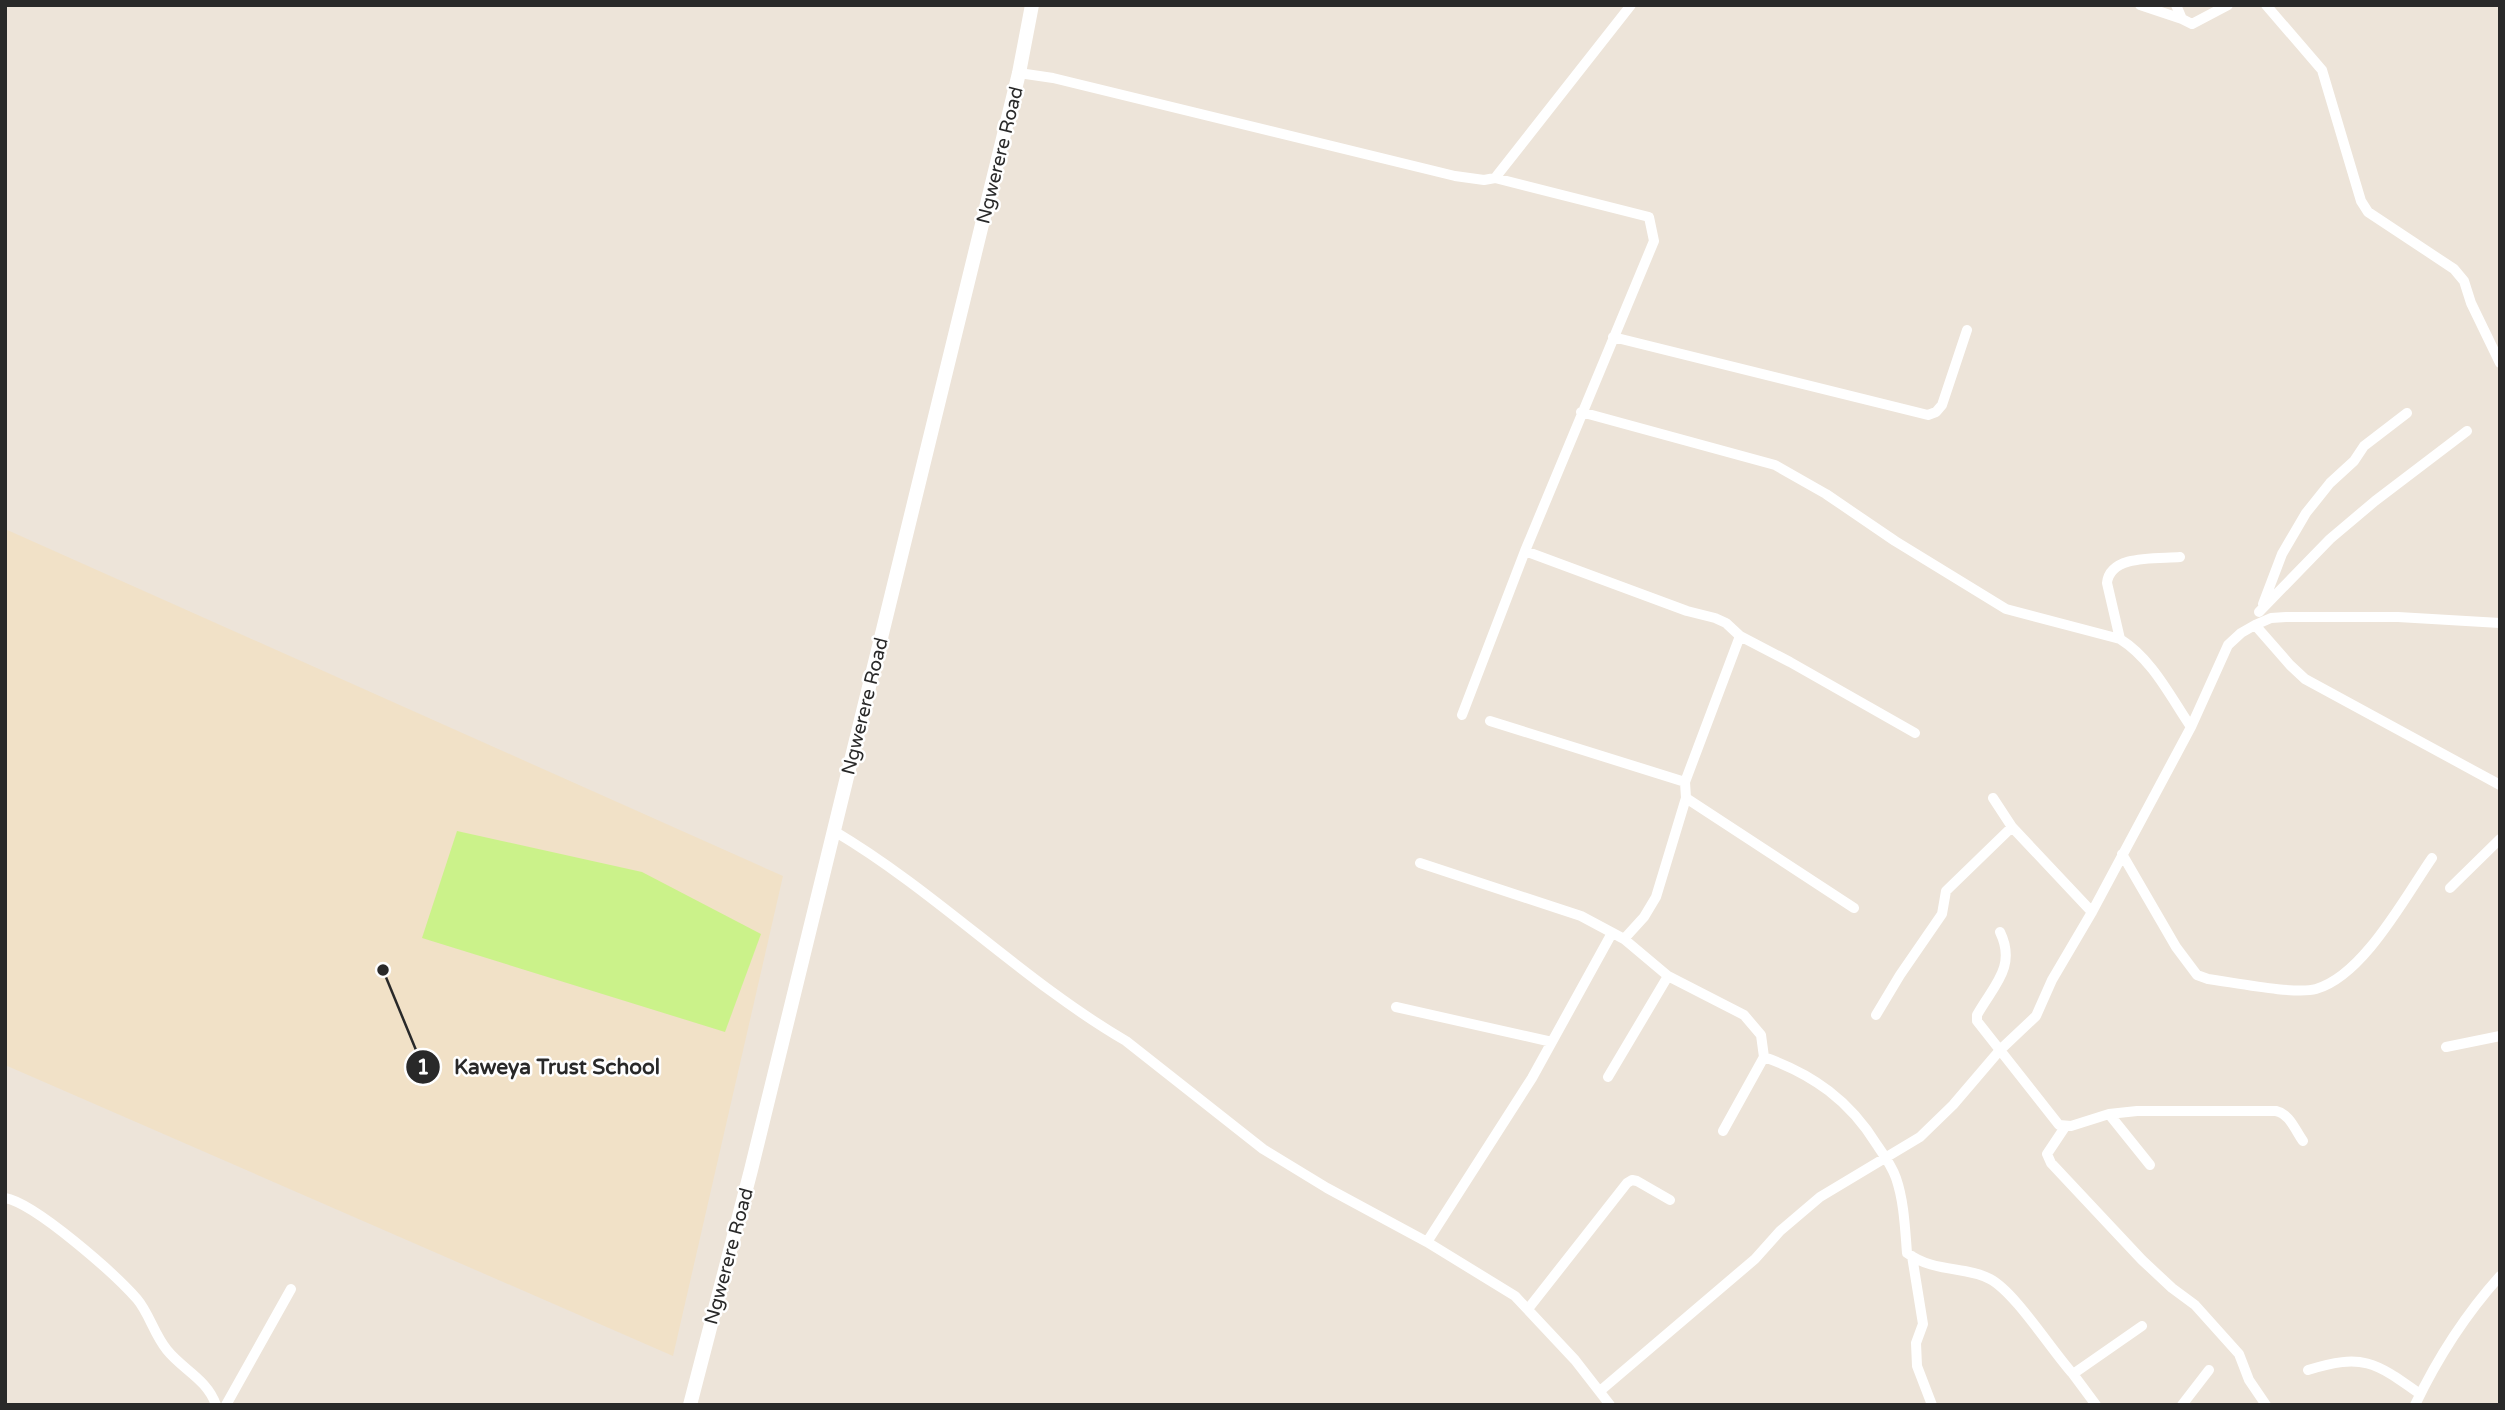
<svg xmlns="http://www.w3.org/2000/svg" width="2505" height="1410" font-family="'Varela Round',sans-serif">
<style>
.education{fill:#f1e1c7}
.pitch{fill:#cbf28a}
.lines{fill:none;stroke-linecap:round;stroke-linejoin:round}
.street{stroke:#fff;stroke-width:10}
.secondary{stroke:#fff;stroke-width:14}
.labels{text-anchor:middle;stroke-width:5;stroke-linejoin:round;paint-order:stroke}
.street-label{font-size:19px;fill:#292929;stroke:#fff}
.leader{fill:none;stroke:#292929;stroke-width:2.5}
.callout-dot{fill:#292929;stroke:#fff;stroke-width:2.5}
.mark-label{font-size:21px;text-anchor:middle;font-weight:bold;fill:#fff}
.callout-label{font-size:21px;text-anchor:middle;font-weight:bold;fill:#292929;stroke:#fff;stroke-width:5;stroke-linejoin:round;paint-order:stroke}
</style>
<rect width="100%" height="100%" fill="#ede4d9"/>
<path class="education" d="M5,529l778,347 -110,480 -668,-291z"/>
<path class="pitch" d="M457,831l185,41 119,62 -36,98 -303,-94z"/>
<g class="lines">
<path class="street" d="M2140,5l42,14
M2176,5l6,14 10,5 36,-19
M2266,5l56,65 39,131 7,11 86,57 10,12 7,22 29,60
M1019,73l34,5 402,98 29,4 11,-2 136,-173
M1613,337l315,78 8,-3 6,-7 25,-75
M1581,412l194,53 51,29 69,47 111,68 114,30c32,20 50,57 71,88
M1525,551l162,60 28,7 11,5 14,13 -55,146 1,16 -30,99 -12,20 -20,22
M2263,604l19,-50 24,-41 24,-30 24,-22 10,-15 43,-33
M2259,612l71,-73 45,-38 92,-70
M2255,625l16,-7 15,-1h112l102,6
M1740,636l50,26 125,71
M2120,639l-13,-56c3,-29 50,-24 73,-26
M1462,715l63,-164 129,-310 -5,-24 -154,-39
M1490,721l195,61
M1686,798l168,110
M1993,798l19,29 80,85
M834,831c103,61 189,150 292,210l137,108 64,39 100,54 88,54 60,64 35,45
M2122,854l54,93 21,28 11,4c24,3 87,16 108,10 47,-13 89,-92 116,-131
M1420,863l161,53 43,23 44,37 76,39 17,20 3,22 -41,74
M2450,888l50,-49
M2000,932c17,35 -7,54 -23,83v6l82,104 12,1 38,-12 28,-3h139c14,3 19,19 27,30
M1396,1007l156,35
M1876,1015l24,-40 42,-61 4,-23 66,-64
M2446,1047l54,-11
M1764,1057c49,17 86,44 113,88 7,10 15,21 19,33 8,23 9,50 11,75 27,20 59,13 83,26 25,13 62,72 83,95l69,-48
M1608,1077l60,-101
M2109,1114l41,51
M2065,1127l-18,27 4,9 91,97 30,28 23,17 44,49 10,26 17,25
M5,1198c30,5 110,76 132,101 12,14 17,35 30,51 16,20 40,29 49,55
M1427,1242l105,-164 80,-145
M1912,1256l11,68 -7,19 1,23 15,39
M1528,1309l99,-126 5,-3 5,1 33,19
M2308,1370c55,-17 67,-8 112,24
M2073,1374l23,31
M1600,1391l155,-132 25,-28 40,-34 100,-60 33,-32 47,-55 36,-34 16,-36 40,-68 99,-185 37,-82 13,-12 14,-8 35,40 15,14 195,106
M226,1405l65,-116
M2182,1405l27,-35
M2415,1405c23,-48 50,-90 85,-129"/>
<path class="secondary" d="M690,1405l61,-235 268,-1097 13,-68"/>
</g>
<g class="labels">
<g class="street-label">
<text transform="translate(999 155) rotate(-76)" y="7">Ngwerere Road</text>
<text transform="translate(864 706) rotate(-76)" y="7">Ngwerere Road</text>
<text transform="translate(728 1256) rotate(-75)" y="7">Ngwerere Road</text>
</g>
</g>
<path class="leader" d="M383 970L423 1067"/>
<g class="callout-dot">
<circle cx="383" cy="970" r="7"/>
<circle cx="423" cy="1067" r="18"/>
</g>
<g class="mark-label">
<text x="423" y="1074">1</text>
</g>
<g class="callout-label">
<text x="557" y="1074">Kaweya Trust School</text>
</g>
<rect width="2505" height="1410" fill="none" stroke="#292929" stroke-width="14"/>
</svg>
